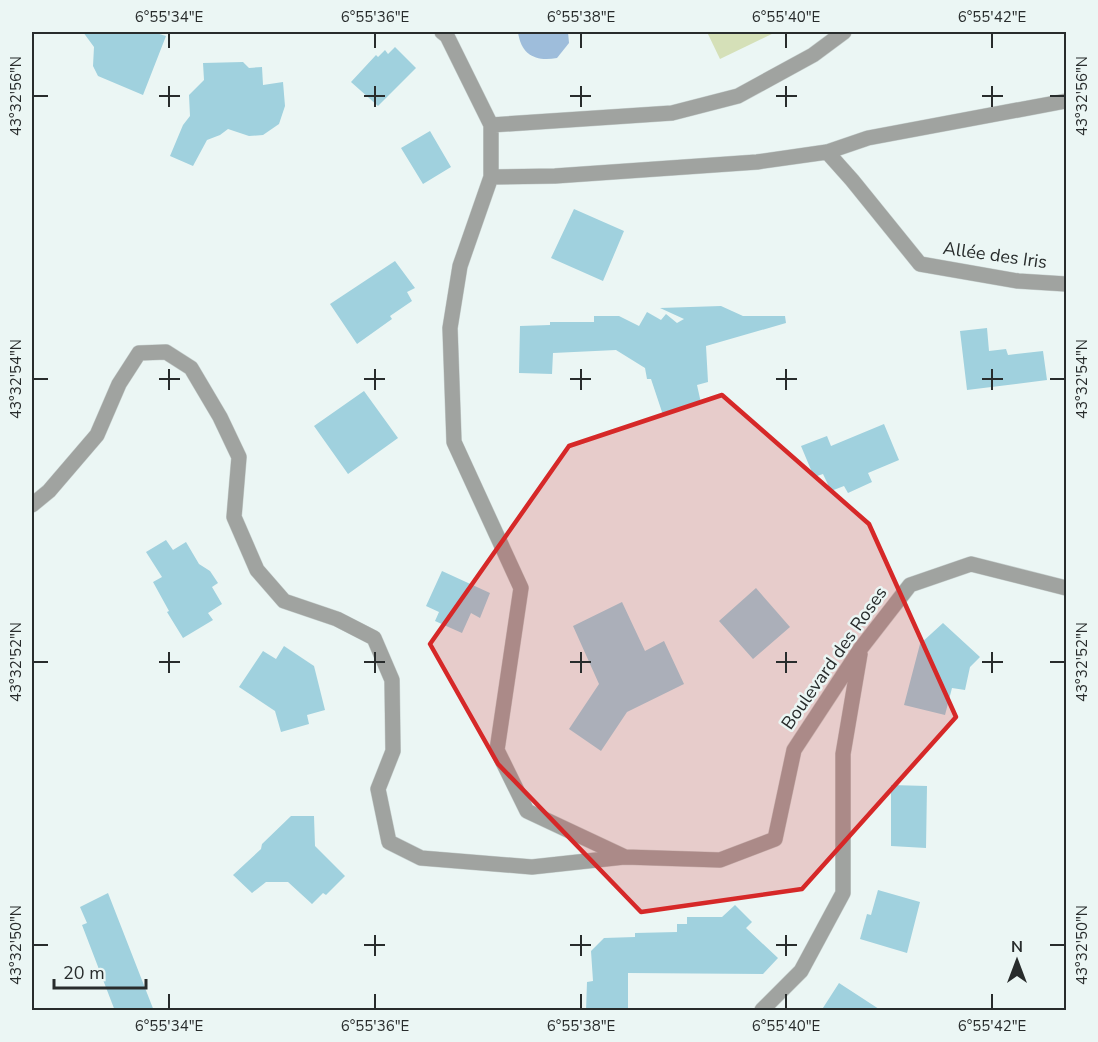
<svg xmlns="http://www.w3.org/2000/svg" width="1098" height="1042" font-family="'Nunito Sans',sans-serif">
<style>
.green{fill:#d5e0b8}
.water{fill:#9ebddb}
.building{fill:#a0d1de}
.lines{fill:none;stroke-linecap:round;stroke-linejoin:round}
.minor-casing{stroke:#c8d2d0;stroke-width:16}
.minor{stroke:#a0a3a0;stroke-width:15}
.marked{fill:#d62828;fill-opacity:0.2;stroke:#d62828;stroke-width:4.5;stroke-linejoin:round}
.ticks{fill:none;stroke:#282c2c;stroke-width:2}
.labels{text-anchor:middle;stroke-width:5;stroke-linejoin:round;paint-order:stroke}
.street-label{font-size:18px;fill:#282c2c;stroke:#ebf6f4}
.neatline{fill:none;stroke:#282c2c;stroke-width:2}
.ticks-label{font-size:15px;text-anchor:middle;fill:#282c2c}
</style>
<rect width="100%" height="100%" fill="#ebf6f4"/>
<path class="green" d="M707,32h69l-56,27z"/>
<path class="water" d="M518,32h50l1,11 -12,15c-21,4 -36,-3 -39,-26z"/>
<path class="building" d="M83,32h70l13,4 -23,59 -45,-19 -5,-10 1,-19z
M395,47l21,21 -38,38 -27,-24 25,-27 2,2 7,-7 3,4z
M243,62l6,6 13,-1 1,18 20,-3 2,24 -6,18 -16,11 -14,1 -21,-7 -8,6 -13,5 -14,26 -23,-10 13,-31 7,-9 -1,-21 15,-15 -1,-17z
M430,131l21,36 -28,17 -22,-36z
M574,209l50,22 -21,50 -52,-23z
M395,261l20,27 -8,4 5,9 -22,15 2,3 -35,25 -27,-40z
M721,306l22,10h42l1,7 -80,23 2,36 -11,3 4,18 -38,12 -12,-36h-4l-2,-11 -29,-18 -63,3 -1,21 -33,-1 1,-47 30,-1v-3h44v-6h25l20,10 8,-14 14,8 5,-6 11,9 7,-4 -24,-11z
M987,328l2,23 17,-2 2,6 35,-4 4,29 -80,10 -7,-59z
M364,391l34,47 -50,36 -34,-48z
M884,424l15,36 -31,13 4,9 -24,11 -4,-7 -13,5 -8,-17 -9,3 -13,-31 26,-10 4,10z
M166,540l7,10 13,-8 13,22 11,7 8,12 -6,4 10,17 -14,9 5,7 -30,18 -16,-26 2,-1 -16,-29 9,-5 -16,-25z
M442,571l48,22 -10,25 -9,-5 -9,20 -27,-12 4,-9 -13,-6z
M756,588l34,39 -37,32 -34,-38z
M622,602l23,49 19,-10 20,43 -57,28 -26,39 -32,-22 30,-45 -26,-58z
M943,623l37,34 -10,10 -5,23 -13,-2 -7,27 -41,-10 16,-61z
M284,646l30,20 11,44 -18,5 2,9 -28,8 -6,-21 -36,-24 24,-36 13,8z
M891,785l36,1 -1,62 -35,-2z
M291,816h23l1,30 30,30 -19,19 -3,-2 -11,11 -24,-22h-22l-14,11 -19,-18 28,-26 1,-5z
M878,890l42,12 -13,51 -47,-14 7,-25 4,1z
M108,893l46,118h-39l-33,-86 5,-2 -7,-16z
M735,905l17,17 -6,6 32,30 -15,16 -135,-1v38h-42l1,-29 6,-1 -2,-30 13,-13 31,-1v-4l42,-1v-8h10v-7h35z
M839,983l43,28h-61z"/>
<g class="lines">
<g class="minor-casing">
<path id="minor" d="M442,32l5,4 44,89v52l-31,89 -10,62 4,114 67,146 -24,162 30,61 98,46 95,3 55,-21 19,-89 67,-102 49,-63 61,-21 95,24
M491,125l181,-12 66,-17 75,-41 31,-23
M827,152l25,28 68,84 98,17 48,3
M491,177l64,-1 202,-14 70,-10 41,-14 198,-37
M32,505l17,-14 48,-56 22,-51 20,-31 27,-1 25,16 29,49 19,40 -5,60 23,53 27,31 53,18 37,19 18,42 1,71 -15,38 11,53 32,16 111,9 92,-10
M762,1010l39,-39 42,-78v-139l17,-100"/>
</g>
<use href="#minor" class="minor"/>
</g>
<path class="marked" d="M722,395l147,129 87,193 -154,172 -161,23 -143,-148 -68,-120 139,-198z"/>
<path class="ticks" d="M169,33v15M375,33v15M581,33v15M786,33v15M992,33v15M169,86v21M375,86v21M581,86v21M786,86v21M992,86v21M33,96h15M159,96h21M364,96h21M570,96h21M776,96h21M982,96h21M1050,96h15M169,369v21M375,369v21M581,369v21M786,369v21M992,369v21M33,379h15M159,379h21M364,379h21M570,379h21M776,379h21M982,379h21M1050,379h15M169,652v21M375,652v21M581,652v21M786,652v21M992,652v21M33,662h15M159,662h21M364,662h21M570,662h21M776,662h21M982,662h21M1050,662h15M375,935v21M581,935v21M786,935v21M33,945h15M364,945h21M570,945h21M776,945h21M1050,945h15M169,994v15M375,994v15M581,994v15M786,994v15M992,994v15"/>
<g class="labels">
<g class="street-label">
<text transform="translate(995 255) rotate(8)" y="6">Allée des Iris</text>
<text transform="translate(834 658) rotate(-55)" y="6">Boulevard des Roses</text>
</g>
</g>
<rect width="1098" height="1042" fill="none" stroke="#ebf6f4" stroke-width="66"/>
<g transform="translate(1017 961)" stroke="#ebf6f4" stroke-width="4.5" paint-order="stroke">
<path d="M0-4.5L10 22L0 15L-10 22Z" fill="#282c2c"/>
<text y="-9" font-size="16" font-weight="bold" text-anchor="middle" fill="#282c2c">N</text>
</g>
<path d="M54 979v9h92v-9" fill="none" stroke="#282c2c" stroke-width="3"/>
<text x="63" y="979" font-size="18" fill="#282c2c" stroke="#ebf6f4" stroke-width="4.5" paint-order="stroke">20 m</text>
<rect x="33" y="33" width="1032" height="976" class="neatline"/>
<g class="ticks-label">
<text x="169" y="22">6°55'34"E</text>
<text x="375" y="22">6°55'36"E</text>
<text x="581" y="22">6°55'38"E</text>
<text x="786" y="22">6°55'40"E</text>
<text x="992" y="22">6°55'42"E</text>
<text transform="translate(16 96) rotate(-90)" y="5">43°32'56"N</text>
<text transform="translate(1082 96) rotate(-90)" y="5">43°32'56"N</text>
<text transform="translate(16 379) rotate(-90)" y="5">43°32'54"N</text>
<text transform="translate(1082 379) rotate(-90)" y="5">43°32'54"N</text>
<text transform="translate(16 662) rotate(-90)" y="5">43°32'52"N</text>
<text transform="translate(1082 662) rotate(-90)" y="5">43°32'52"N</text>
<text transform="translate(16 945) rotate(-90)" y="5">43°32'50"N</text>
<text transform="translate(1082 945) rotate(-90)" y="5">43°32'50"N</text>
<text x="169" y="1031">6°55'34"E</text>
<text x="375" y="1031">6°55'36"E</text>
<text x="581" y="1031">6°55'38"E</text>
<text x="786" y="1031">6°55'40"E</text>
<text x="992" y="1031">6°55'42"E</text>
</g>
</svg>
